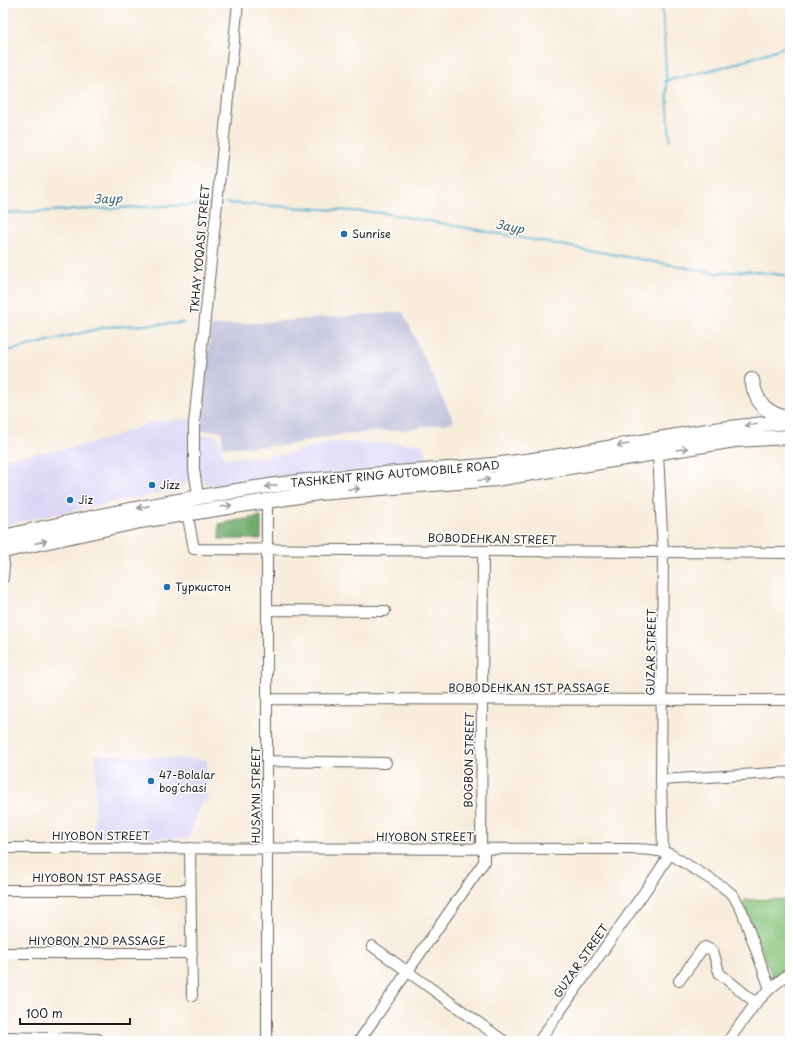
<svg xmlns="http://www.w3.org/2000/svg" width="793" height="1044" font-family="'Playpen Sans',sans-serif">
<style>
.built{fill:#dcd6f6}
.industrial{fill:#c2c2dc}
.green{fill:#88c57b;stroke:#52704c}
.forest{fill:#6eaa6b;stroke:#456344}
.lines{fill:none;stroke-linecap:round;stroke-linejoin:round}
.stream{stroke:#51b2d0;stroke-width:2}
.minor-casing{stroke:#69655f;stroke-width:12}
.highway-casing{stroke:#69655f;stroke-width:16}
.minor{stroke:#fff;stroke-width:10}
.highway{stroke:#fff;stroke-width:14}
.oneway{stroke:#999}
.poi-dot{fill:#1f6fb2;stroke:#fff;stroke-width:1.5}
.labels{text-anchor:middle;stroke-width:3;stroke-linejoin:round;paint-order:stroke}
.poi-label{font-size:11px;fill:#1c1c1c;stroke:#fff;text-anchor:start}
.street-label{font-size:11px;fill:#1c1c1c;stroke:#fff}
.water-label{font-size:12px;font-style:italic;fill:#34606d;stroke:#fff}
</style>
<rect width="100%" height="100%" fill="#fff"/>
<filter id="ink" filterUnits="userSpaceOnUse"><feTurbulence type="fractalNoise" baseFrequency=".025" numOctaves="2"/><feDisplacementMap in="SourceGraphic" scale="8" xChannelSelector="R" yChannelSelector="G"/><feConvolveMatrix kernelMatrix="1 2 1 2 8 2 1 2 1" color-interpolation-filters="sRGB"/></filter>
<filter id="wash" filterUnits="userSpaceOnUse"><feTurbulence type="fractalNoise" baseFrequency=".012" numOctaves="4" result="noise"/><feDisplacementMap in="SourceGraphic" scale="16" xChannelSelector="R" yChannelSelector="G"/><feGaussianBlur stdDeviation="0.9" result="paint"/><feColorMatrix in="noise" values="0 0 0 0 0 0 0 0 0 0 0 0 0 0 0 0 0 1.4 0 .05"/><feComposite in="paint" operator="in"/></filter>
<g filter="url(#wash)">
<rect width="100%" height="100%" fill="#f8ecdb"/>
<path class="built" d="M192,419l-3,61 -10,9 -176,36v-66l91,-16 60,-21z
M199,435h18l7,24 63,-5 42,-12 93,2 9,21 -155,12 -64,10 -8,-5 -5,-10z
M96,754l111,6v43h-6l-13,36 -94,-3z"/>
<path class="industrial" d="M403,312l51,110 -51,8 -60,4 -62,12 -59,1v-16h-22l11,-105z"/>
<path class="green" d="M790,899v65l-17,14 -30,-76 3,-2z"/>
<path class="forest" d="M261,516v23h-42v-15z"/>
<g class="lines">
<path class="stream" d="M662,3l8,137
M665,81l67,-16 58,-20
M226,203l158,10 332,60 35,-2 39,5
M3,213l210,-9
M3,352l103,-25 78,-4"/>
</g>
</g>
<g filter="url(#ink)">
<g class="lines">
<g class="minor-casing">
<path id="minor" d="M658,453l5,100 -2,227 2,72
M198,496l-4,-27v-46l44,-420
M267,500v541
M187,512l7,37c199,0 397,4 596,4
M3,556l1,9 -1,13
M267,610l118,1
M267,699l523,1
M268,761l118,2
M661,780l129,-8
M3,848l613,1c17,0 36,-1 54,5l53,33 10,8 9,16 28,78
M190,848l2,148
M481,849l2,-298
M3,890h188
M372,946l132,95
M3,953h189
M679,981l24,-33 2,-1 8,4 6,21 1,2 36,29
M3,1037l95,2
M359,1041l125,-179v-13
M539,1041l116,-164 15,-23
M728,1041l28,-38 14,-14 20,-17"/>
</g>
<g class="highway-casing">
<path id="highway" d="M752,380c4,24 15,34 38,39
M3,537c98,-22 195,-42 295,-55 70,-9 141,-10 211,-19 94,-11 186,-35 281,-41
M3,551l137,-30 178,-28 178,-14 239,-39 55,-3"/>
</g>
<use href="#minor" class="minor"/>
<use href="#highway" class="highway"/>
</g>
<defs><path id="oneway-shaft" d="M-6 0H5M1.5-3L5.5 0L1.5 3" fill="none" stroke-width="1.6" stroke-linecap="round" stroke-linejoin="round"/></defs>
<g class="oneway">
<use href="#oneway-shaft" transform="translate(751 425) rotate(174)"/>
<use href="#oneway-shaft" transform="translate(623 445) rotate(171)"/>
<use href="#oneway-shaft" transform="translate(682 449) rotate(-9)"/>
<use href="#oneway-shaft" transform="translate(484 480) rotate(-5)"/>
<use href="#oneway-shaft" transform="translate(271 486) rotate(172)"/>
<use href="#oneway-shaft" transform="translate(354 489) rotate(-4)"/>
<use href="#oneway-shaft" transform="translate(226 506) rotate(-9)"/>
<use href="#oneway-shaft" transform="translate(143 507) rotate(169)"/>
<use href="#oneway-shaft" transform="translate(41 542) rotate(-13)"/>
</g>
</g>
<g class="poi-dot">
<circle cx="344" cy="234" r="4"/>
<circle cx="152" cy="485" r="4"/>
<circle cx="70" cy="500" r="4"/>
<circle cx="167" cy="587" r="4"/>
<circle cx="151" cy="781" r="4"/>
</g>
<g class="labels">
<g class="poi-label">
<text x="352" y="238">Sunrise</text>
<text x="160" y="489">Jizz</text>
<text x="78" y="504">Jiz</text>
<text x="175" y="591">Туркистон</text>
<text x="159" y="779">47-Bolalar<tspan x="159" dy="13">bogʻchasi</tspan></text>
</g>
<g class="street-label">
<text transform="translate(200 249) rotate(-85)" y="4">TKHAY YOQASI STREET</text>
<text transform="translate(395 474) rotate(-5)" y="4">TASHKENT RING AUTOMOBILE ROAD</text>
<text transform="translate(492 539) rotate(1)" y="4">BOBODEHKAN STREET</text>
<text transform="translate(651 652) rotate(-89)" y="4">GUZAR STREET</text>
<text x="529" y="692">BOBODEHKAN 1ST PASSAGE</text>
<text transform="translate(469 760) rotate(-89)" y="4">BOGBON STREET</text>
<text transform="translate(256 795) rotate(-90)" y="4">HUSAYNI STREET</text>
<text x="101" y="840">HIYOBON STREET</text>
<text x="425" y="841">HIYOBON STREET</text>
<text x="97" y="882">HIYOBON 1ST PASSAGE</text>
<text x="97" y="945">HIYOBON 2ND PASSAGE</text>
<text transform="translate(581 961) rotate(-55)" y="4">GUZAR STREET</text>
</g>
<g class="water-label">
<text transform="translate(108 199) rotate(-2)" y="4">Заур</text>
<text transform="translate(510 227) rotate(10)" y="4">Заур</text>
</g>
</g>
<rect width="793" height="1044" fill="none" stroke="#fff" stroke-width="16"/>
<path d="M20 1018v6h110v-6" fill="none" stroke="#1c1c1c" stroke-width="2"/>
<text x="26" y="1018" font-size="12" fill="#1c1c1c" stroke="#ffffff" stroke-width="3" paint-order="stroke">100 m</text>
</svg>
